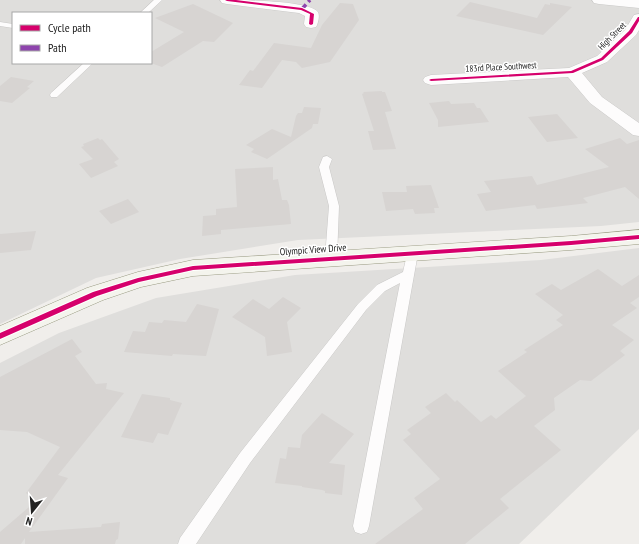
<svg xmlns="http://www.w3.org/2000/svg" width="639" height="544" font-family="'PT Sans Narrow',sans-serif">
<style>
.residential{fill:#dfdedc;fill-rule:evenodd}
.building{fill:#d7d4d2}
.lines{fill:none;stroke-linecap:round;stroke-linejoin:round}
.service-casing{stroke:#c9c8c7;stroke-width:1}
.minor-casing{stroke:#c9c8c7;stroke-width:1}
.secondary-casing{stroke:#999a82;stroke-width:1}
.service{fill:#fdfcfc;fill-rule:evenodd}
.minor{fill:#fdfcfc;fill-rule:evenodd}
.secondary{fill:#f4f4ed;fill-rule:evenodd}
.quiet{stroke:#8e44ad;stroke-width:3.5;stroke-dasharray:6 3.5;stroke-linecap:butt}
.cycleway-casing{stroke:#fff;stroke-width:2}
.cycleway{fill:#d6006c;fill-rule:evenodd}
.labels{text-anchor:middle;stroke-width:3;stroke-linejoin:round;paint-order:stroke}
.far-street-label{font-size:9px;fill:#222;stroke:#fff}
.street-label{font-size:10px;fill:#222;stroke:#fff}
</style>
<rect width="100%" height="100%" fill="#f0eeeb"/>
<path class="residential" d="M0,0h639v222l-38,4 -303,14 -118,19 -84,19 -96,46zM13,13h138v50h-138z
M639,248v181l-120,115h-519v-181l59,-30 97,-35 139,-23 246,-15z"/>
<path class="building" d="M470,2l67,16 8,-14 5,1v-2l22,4 -29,28 -87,-19z
M340,3l13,1 6,16 -29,42 -28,6 -6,-6 -14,-2 -20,28 -23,-3 11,-15 3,1 21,-28 37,5 11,-23z
M193,4l40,19 -19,19 -11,-1 -41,26 -11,-4v-11l33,-20 -29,-14z
M11,77l23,4 -7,6 3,1 -18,15 -12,-2v-15z
M382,91v1h3l7,19 -7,1 11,37 -23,1 -5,-19h6l-12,-37 2,-1 -1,-1z
M449,101l2,3 23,-1 3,5h3l9,14 -51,5v-7l-9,-17z
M304,107l17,1 -3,16h-5l-1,4 -45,31 -16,-7 3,-3 -8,-4 26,-16 19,8 5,-21 2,-3h4z
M557,114l21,24 -31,4 -19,-25z
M98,138l2,2 2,-1 17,20 -5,3 4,4 -27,12 -12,-14 14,-5 -12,-12 3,-1 -1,-2z
M620,138l7,6 12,-4v59l-14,-12 -42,11 5,5 -51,6 -2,-4 -49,6 -9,-17 14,-2 -7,-11 48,-5 5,9 72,-18 -24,-18z
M273,167v13l5,-1 4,21h5l2,5 2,19 -70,6v4l-19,2 1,-20 13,-1v-6l21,-2 -2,-38z
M431,185l8,23h-5l1,5 -20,1 -2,-5 -27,2 -4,-19h25l-1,-6z
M128,199l11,13 -28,12 -12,-13z
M36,231l-5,19 -31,3v-19z
M598,269l24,17 17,-11v22l-9,6 7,5 -25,17 22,15 -14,11 5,4 -34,26 -11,-1 -26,18 1,12 -21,16 27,24 -61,49 9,9 -44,36h-90l48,-35 -9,-11 26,-19 -37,-39 8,-6 -4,-4 24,-17 -6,-6 21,-14 9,9 2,-2 24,22 10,-7 5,4 30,-23 -28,-25 29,-19 -3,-2 39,-25 -7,-5 7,-5 -28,-21 17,-10 9,6z
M283,297l18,11 -14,14 5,30 -25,4 -2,-19 -33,-20 21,-18 16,10z
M197,304l22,5 -13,47 -33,-2 -1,2 -48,-4 9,-21 12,1 4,-10 13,1 2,-3 22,2z
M72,339l10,13 -7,4 21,28 11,-1 -1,6 18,4 -66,82 10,3 -39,54 72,-5 1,-3 18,-2 -2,17 -2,1 -1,4h-90v-6l-4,6h-21v-12l36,-31 -10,-8 34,-46 -33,-15 -27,-2v-53z
M142,394l28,4v2l12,3 -14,32 -10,-2 -5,10 -32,-6z
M322,413l32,21 -25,29 16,2 -3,30 -17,-2v-2l-3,-1 -20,-3v-1l-27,-3 5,-25 6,1 2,-12 12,1 2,-13z"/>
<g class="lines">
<g class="service-casing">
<path id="service" d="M154,0h8l-14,13h-8z
M0,22l13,2v4l-13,-2z
M84,63h9l-36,34h-6l-1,-2 1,-2z
M327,156l5,3 -3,8 10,39 -2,52 -2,3h-8l-2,-3 4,-52 -10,-39 4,-10z
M412,249l4,1 2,3 -49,273 -2,6 -6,2 -6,-2 -2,-6 47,-243 -15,8 -19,19 -116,153 -54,81h-18l2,-6 60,-85 118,-149 19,-19 26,-13 5,-22z"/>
</g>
<g class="minor-casing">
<path id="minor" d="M220,0c17,0 88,0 98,12 2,4 0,12 -2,15l-5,1 -5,-1 -2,-3 1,-8 -6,-3 -72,-9 -5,-1z
M592,0h47v8l-40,-4 -5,-1z
M639,14v16l-3,5 -29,27 -25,11 20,24 37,26v13l-6,-1 -43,-32 -22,-26 -137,8 -6,-2 -2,-3 2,-3 6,-2 138,-7 28,-12 28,-26 9,-15z"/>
</g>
<g class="secondary-casing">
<path id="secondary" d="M639,230v14l-68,6 -378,26 -52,11 -38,13 -103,45v-19l87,-38 51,-16 55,-12 378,-24z"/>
</g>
<use href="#service" class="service"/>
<use href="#minor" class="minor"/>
<use href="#secondary" class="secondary"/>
<path class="quiet" d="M302,9l8,-9"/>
<g class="cycleway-casing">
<path id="cycleway" d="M225,0h11l66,8 12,6 -1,10 -2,1 -2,-1 1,-10 -9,-4 -74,-9z
M638,17h1v4l-7,12 -29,27 -30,13 -142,8 -2,-1 2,-1 140,-8 30,-13 28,-27z
M639,235v4l-68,6 -378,25 -54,12 -42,14 -97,43v-6l93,-41 45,-14 55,-12 378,-25z"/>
</g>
<use href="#cycleway" class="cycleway"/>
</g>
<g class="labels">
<g class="far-street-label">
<text transform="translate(612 36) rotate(-45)" y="3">High Street</text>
<text transform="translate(501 67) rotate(-3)" y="3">183rd Place Southwest</text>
</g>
<g class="street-label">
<text transform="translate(313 249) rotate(-4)" y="4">Olympic View Drive</text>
</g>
</g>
<rect x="12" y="12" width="140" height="52" fill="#ffffff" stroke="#a7a7a7"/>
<rect x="20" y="25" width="20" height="6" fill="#d6006c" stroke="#a7a7a7"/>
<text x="48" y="32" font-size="12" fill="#222222">Cycle path</text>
<rect x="20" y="45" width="20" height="6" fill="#8e44ad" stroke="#a7a7a7"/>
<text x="48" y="52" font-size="12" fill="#222222">Path</text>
<g transform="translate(32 512) rotate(197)" stroke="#ffffff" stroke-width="3" paint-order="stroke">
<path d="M0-3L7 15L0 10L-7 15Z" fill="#222222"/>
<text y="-6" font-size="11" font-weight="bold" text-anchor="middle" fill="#222222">N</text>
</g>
</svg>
